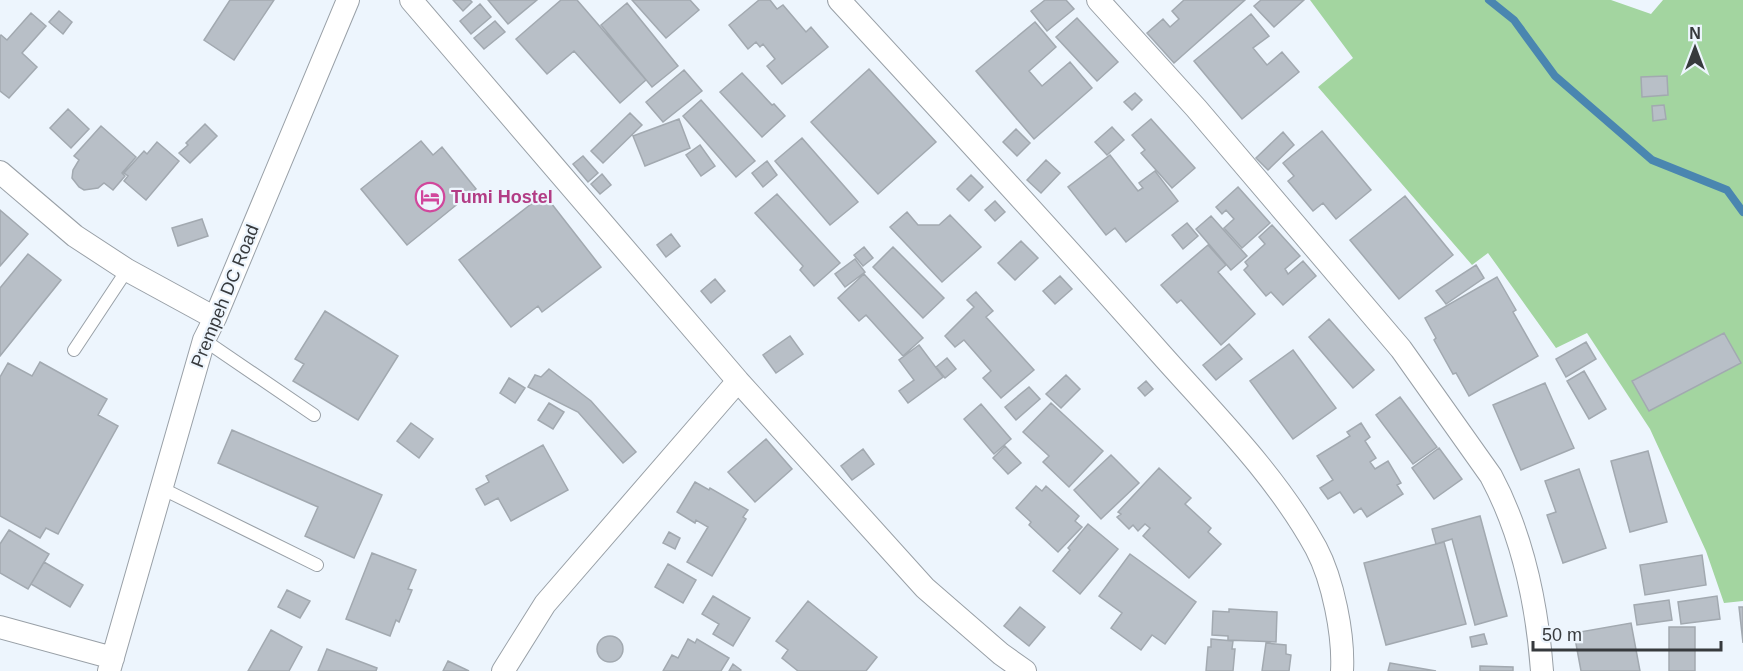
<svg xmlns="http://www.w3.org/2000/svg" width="1743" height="671" font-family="Arial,sans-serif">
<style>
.green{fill:#a3d5a0}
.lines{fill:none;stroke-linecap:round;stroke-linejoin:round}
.stream{stroke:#4a86b0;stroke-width:8}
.building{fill:#b8bfc7;stroke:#a2a9b0;stroke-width:1.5}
.service-casing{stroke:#99a0a7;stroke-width:14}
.minor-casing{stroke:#99a0a7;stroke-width:24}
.service{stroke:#fff;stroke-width:12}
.minor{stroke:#fff;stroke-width:22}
.labels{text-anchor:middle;stroke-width:4.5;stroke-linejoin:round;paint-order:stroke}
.hotel-label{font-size:18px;font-weight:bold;fill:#b23c85;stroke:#edf5fd;text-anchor:start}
.street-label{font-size:18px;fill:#373a3d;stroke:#edf5fd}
</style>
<rect width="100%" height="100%" fill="#edf5fd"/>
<path class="green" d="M1310,0h301l40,14 12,-14h80v601l-19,2 -18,-52 -56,-122 -63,-96 -31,15 -68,-95 -16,12 -154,-178 35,-29z"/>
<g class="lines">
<path class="stream" d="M1489,0l25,20 41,56 97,84 75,30 16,22"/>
</g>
<path class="building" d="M230,0h44l-40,60 -30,-20z
M453,0h17l2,2 -9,9z
M488,0h49l-29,24z
M561,0h16l69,80 -26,23 -46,-52 -27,23 -31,-35z
M632,0h58l9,10 -33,28z
M759,0h11l7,9 6,-4 23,27 5,-5 17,20 -46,37 -15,-18 8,-7 -12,-15 -3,3 -4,-5 -8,7 -19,-24z
M1045,0h21l8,9 -27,22 -16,-20z
M1184,0h61l-71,63 -27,-30 16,-14 7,8 9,-8 -7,-8z
M1261,0h43l-30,27 -20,-21z
M627,3l51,63 -26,21 -51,-62z
M480,4l11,13 -20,17 -11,-13z
M59,11l13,11 -9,12 -14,-12z
M31,13l15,13 -24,27 15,14 -28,31 -9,-7v-55l1,-1 6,5z
M1251,14l18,22 -16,12 14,17 15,-13 17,20 -57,47 -48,-58z
M1077,18l41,44 -21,19 -41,-44z
M495,21l10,11 -21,17 -10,-11z
M1035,22l21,25 -27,24 13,15 28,-24 22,26 -58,51 -58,-68z
M869,69l67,73 -58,52 -67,-72z
M684,70l18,21 -39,31 -17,-20z
M742,73l30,32 2,-1 11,12 -23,21 -42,-45z
M1667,76l1,19 -26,2 -1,-20z
M1135,93l7,7 -10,10 -8,-8z
M701,100l54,61 -19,16 -53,-61z
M1664,105l2,14 -13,2 -1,-15z
M68,109l21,20 -18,19 -21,-20z
M630,113l12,12 -39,38 -12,-12z
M679,119l11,29 -45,18 -12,-30z
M1151,119l44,49 -23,20 -31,-35 4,-3 -13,-15z
M205,124l12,12 -27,27 -11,-10 9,-8 -2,-2z
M101,126l35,31 -14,16 3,3 -12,14 -9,-7 -6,5 -14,2 -5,-3 -7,-9 1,-8 6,-10 -5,-4z
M1112,127l12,13 -17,15 -12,-13z
M1016,129l14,14 -13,13 -14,-14z
M1322,131l49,59 -35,29 -13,-16 -10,8 -25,-30 6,-5 -11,-13z
M1283,132l11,13 -26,25 -12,-12z
M802,138l56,64 -28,23 -55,-64z
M421,141l12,14 9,-8 34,42 -69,56 -46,-56z
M157,142l22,19 -33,39 -22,-19 4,-5 -4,-3 20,-22 3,3z
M700,145l15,21 -14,10 -15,-21z
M1110,155l28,36 5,-3 -4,-5 16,-12 23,30 -52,41 -11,-14 -9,7 -38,-48z
M583,156l15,17 -10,9 -15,-18z
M1046,160l14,13 -19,20 -14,-13z
M767,161l10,14 -14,12 -11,-14z
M602,174l9,11 -11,9 -9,-10z
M971,175l12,12 -14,14 -12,-12z
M1238,187l32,36 -28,25 -18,-20 10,-9 -8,-9 -4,4 -6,-7z
M544,194l57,73 -59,45 -4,-6 -27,21 -52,-67z
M777,194l63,69 -26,23 -14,-16 3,-4 -48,-53z
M1405,196l48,59 -54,44 -49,-59z
M995,201l10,11 -10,9 -10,-11z
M0,210l28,24 -28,32z
M907,212l11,13h21l11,-10 31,32 -39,35 -52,-55z
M1211,216l36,40 -16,14 -35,-41z
M202,219l6,17 -30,10 -6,-18z
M1187,223l11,13 -15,13 -11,-14z
M1272,225l28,31 -15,13 3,5 15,-13 13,15 -33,29 -12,-13 -5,4 -22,-26 4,-4 -3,-4 20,-18 -6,-7z
M671,234l9,12 -14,11 -9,-12z
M1021,241l17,17 -23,22 -17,-17z
M1208,245l18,20 -8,7 37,42 -34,31 -40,-45 -4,3 -16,-18z
M864,247l9,11 -10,8 -9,-11z
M893,247l51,51 -21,20 -50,-51z
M28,254l33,26 -61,76v-68z
M855,259l10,13 -20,15 -10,-13z
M1476,265l8,13 -38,26 -10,-13z
M864,274l59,64 -20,18 -37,-41 -7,6 -21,-23z
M1060,276l12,13 -17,15 -12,-13z
M1497,277l19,33 -3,2 25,44 -69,40 -13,-23 -3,1 -19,-34 2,-2 -11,-20z
M715,279l10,12 -14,12 -10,-12z
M976,292l17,19 -7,6 48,53 -33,28 -18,-20 8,-7 -27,-31 -9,7 -10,-11 29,-29 -7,-7z
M325,311l73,45 -40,64 -65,-39 11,-17 -9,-5z
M1329,319l45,51 -21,18 -44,-51z
M1724,333l17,30 -92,48 -17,-30z
M790,336l13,18 -27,19 -13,-18z
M1586,342l10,17 -30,18 -10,-18z
M1229,344l13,15 -26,21 -13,-15z
M919,345l24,32 -35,26 -9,-12 15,-11 -15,-20z
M1293,350l43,58 -43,31 -43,-58z
M947,358l9,11 -11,9 -9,-11z
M40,362l67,37 -9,16 20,11 -60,108 -12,-6 -6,10 -40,-22v-139l8,-14 24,13z
M549,369l42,32 45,51 -13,11 -45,-51 -50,-25 7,-12 6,2z
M1584,371l22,38 -17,10 -22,-38z
M1066,375l14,14 -19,19 -15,-14z
M509,378l16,10 -10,15 -15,-10z
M1146,381l7,8 -8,7 -7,-8z
M1545,383l29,65 -53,22 -28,-65z
M1029,387l11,12 -24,21 -11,-13z
M1400,397l37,50 -24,17 -37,-49z
M549,403l15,9 -11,17 -15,-9z
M1051,403l52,48 -34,36 -26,-25 6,-6 -26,-24z
M981,404l30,35 -17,15 -30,-35z
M411,423l22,16 -14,19 -22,-17z
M1361,423l9,14 -5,4 11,17 -6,4 5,7 13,-8 13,22 -4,2 6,9 -36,23 -6,-9 -7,5 -14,-21 -12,7 -8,-11 13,-8 -16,-24 33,-20 -3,-4z
M232,430l150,65 -28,63 -49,-22 13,-29 -100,-44z
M766,439l26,30 -37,33 -27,-30z
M543,445l25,45 -57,31 -13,-23 -13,7 -9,-16 13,-7 -3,-6z
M1005,446l16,17 -13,11 -15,-16z
M1439,448l23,31 -28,20 -22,-31z
M863,449l11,15 -22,16 -11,-14z
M1648,451l19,71 -37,10 -19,-71z
M1111,455l28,28 -38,36 -27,-29z
M1159,468l32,30 -6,6 26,24 -3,4 13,12 -32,34 -46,-42 7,-8 -5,-4 -7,7 -5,-6 -4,4 -12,-12 4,-3 -3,-2z
M1579,469l27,79 -43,15 -16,-48 9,-3 -11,-31z
M695,482l14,8 1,-2 38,22 -5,7 3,2 -34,57 -25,-14 21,-35 -12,-7 -1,3 -18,-11z
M1036,486l6,5 4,-5 33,30 -4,5 7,6 -24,25 -29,-27 2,-3 -15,-14z
M1480,516l27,100 -32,9 -23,-86 -16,5 -4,-15z
M1088,524l30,25 -38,45 -27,-23 17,-21 -2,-2z
M9,530l40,24 -21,35 -28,-16v-29z
M669,532l11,6 -5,11 -12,-6z
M1444,542l22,82 -80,21 -22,-82z
M372,553l44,17 -8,19 4,1 -13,32 -3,-2 -6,16 -44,-17z
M1130,554l66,48 -31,42 -13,-9 -11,15 -30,-22 11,-15 -23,-17z
M1702,555l4,30 -61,10 -5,-30z
M44,562l39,23 -13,22 -39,-23z
M668,564l28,16 -13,23 -28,-16z
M287,590l23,11 -10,17 -22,-11z
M713,596l37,22 -17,28 -20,-12 6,-10 -17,-10z
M1717,596l3,23 -39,5 -3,-22z
M1669,600l3,20 -35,5 -3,-20z
M808,601l69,56 -11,14h-68l-16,-13 6,-8 -12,-9z
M1020,607l25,20 -16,19 -25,-20z
M1739,607h4v36z
M1229,609l48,3 -1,30 -48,-2v-4l-16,-1 1,-24 16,1z
M1631,623l9,48h-59l-7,-38z
M1669,627h26v44h-26z
M271,630l31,17 -13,24h-41z
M1484,634l3,10 -15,3 -2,-10z
M597 649a13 13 0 1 1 26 0a13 13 0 1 1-26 0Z
M688,639l7,4 2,-4 32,19 -8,13h-58l9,-16 6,3z
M1211,639l22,2 -1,8h3l-2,22h-27l2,-24h3z
M1266,643l20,2v9l5,1 -2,16h-27z
M327,649l50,19 -1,3h-58z
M448,661l21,10h-26z
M1390,663l46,8h-48z
M733,664l8,6 -1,1h-11z
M1480,666l33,1v4h-33z"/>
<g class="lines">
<g class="service-casing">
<path id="service" d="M204,340l110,75
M74,350l53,-80
M161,488l156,77"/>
</g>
<g class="minor-casing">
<path id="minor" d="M411,0l327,381 187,207 76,66 24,17
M839,0c108,117 216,234 321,353 55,62 116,122 156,195 17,32 28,87 26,123
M1098,0l98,108 205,241 90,127c32,60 46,128 51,195
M0,172l75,64 52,34 88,48
M0,627l113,31
M109,671l95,-331 11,-22 133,-318
M503,671l42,-67 193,-223"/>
</g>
<use href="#service" class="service"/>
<use href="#minor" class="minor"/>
</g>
<defs>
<g id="hotel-ring" transform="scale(1.5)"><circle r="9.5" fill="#edf5fd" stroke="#d1479c" stroke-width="1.5"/><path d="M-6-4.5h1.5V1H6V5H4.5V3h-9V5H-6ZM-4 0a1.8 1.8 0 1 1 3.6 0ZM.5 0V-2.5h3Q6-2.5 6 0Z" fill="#d1479c"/></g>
</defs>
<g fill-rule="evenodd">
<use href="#hotel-ring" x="430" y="197"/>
</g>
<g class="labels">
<g class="hotel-label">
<text x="451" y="203">Tumi Hostel</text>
</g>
<g class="street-label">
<text transform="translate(225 296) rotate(-68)" y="6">Prempeh DC Road</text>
</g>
</g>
<g transform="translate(1695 48)" stroke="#edf5fd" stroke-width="4.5" paint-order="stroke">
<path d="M0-4.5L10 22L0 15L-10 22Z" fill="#373a3d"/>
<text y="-9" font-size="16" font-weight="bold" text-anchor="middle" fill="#373a3d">N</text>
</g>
<path d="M1533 641v9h188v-9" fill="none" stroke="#373a3d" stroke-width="3"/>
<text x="1542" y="641" font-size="18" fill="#373a3d" stroke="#edf5fd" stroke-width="4.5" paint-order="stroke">50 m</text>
</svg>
